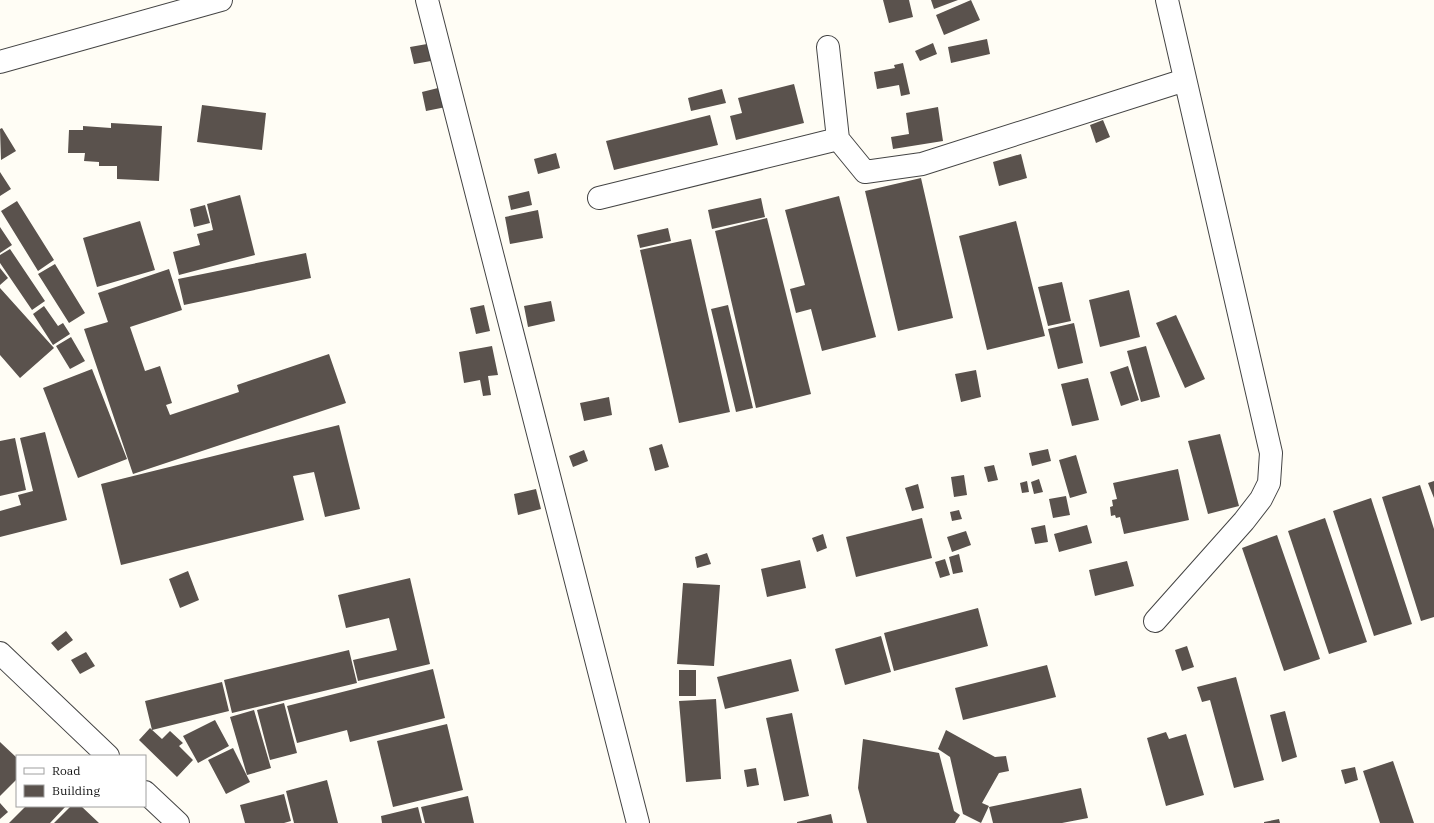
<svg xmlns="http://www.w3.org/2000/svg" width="1434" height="823" font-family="'IBM Plex Serif',serif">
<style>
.building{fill:#5a524d}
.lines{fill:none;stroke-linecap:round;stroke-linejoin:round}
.minor-casing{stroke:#444;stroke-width:24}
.minor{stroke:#fff;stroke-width:22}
</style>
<rect width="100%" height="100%" fill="#fffdf5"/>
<path class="building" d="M883,0h26l4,17 -24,6z
M931,0h27l-24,9z
M971,0l9,20 -36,15 -8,-20z
M987,39l3,15 -39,9 -3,-16z
M933,43l4,11 -17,7 -5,-10z
M427,44l4,17 -17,3 -4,-17z
M903,63l7,31 -9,2 -2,-11 -22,4 -3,-17 21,-4 -1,-3z
M794,84l10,39 -68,17 -6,-24 12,-3 -4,-15z
M442,87l4,20 -20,4 -4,-19z
M722,89l4,14 -35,8 -3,-13z
M202,105l64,8 -4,37 -65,-8z
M938,107l5,34 -50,8 -2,-12 18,-3 -3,-21z
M710,115l8,30 -104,25 -8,-29z
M1103,120l7,17 -14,6 -6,-18z
M111,123l51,3 -3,55 -42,-2v-13h-18v-4l-15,-1 1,-8h-17l1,-23h14v-4l28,2z
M2,128l14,23 -15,9 -1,-31z
M556,153l4,15 -22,6 -4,-15z
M1021,154l6,24 -28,8 -6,-24z
M0,172l11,17 -11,7z
M921,178l32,140 -55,13 -33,-140z
M529,191l3,14 -21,5 -3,-14z
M240,195l15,60 -76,20 -6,-23 27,-7 -3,-11 16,-4 -6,-26z
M839,196l37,141 -54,14 -11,-42 -15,4 -6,-24 15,-4 -20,-75z
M761,198l4,19 -53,12 -4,-19z
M17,201l37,59 -16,11 -37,-60z
M205,205l5,18 -16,4 -4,-18z
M538,210l5,28 -33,6 -5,-27z
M767,218l44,176 -55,14 -41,-177z
M140,221l15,49 -58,17 -14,-49z
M1016,221l29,115 -58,14 -28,-114z
M0,227l12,18 -12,8z
M668,228l3,13 -31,7 -3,-13z
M691,239l39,173 -51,11 -39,-173z
M10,249l35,52 -13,9 -32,-47v-8z
M306,253l5,25 -127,27 -6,-26z
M55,264l30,49 -16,10 -31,-49z
M0,268l8,10 -8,7z
M169,269l13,41 -52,17 15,44 15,-5 12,37 -6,2 4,10 69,-23 -2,-7 92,-31 17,49 -213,71 -49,-145 24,-7 -10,-29z
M1062,282l9,39 -23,5 -10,-39z
M0,288l54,60 -34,30 -20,-23z
M1129,290l11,47 -40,10 -11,-47z
M551,301l4,20 -27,6 -4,-21z
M484,305l6,26 -14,3 -6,-26z
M728,305l25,103 -17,4 -25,-103z
M44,306l14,20 5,-3 7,11 -17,11 -20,-31z
M1176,315l29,64 -20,9 -29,-65z
M1074,323l9,40 -25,6 -10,-40z
M71,337l14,24 -15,8 -14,-23z
M492,346l6,29 -10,1 3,19 -8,1 -3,-16 -16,3 -5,-31z
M1146,346l14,51 -19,5 -14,-51z
M1128,366l11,34 -18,6 -11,-34z
M92,369l35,90 -49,19 -35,-90z
M976,370l5,27 -20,5 -6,-28z
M1088,378l11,42 -27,6 -11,-42z
M609,397l3,18 -28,6 -4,-18z
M339,425l21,84 -35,8 -11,-45 -21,4 11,44 -183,45 -20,-81z
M45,432l22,88 -67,17v-26l21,-6 -3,-10 15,-4 -13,-53z
M1220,434l19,72 -31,8 -20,-73z
M15,438l11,52 -26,6v-55z
M662,444l7,23 -14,4 -6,-23z
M1048,449l3,12 -19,5 -3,-13z
M584,450l4,11 -15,6 -4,-11z
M1076,455l11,38 -17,5 -11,-38z
M994,465l4,15 -10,2 -4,-15z
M1178,469l11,51 -65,14 -4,-17 -4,1 -1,-3 -4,1 -1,-9 3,-1 -1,-6 5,-1 -4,-16z
M964,475l3,20 -13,2 -3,-20z
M1039,479l4,13 -9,2 -3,-12z
M1027,481l2,11 -7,1 -2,-10z
M1434,481v17l-6,-15z
M918,484l6,24 -12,3 -7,-23z
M1420,485l14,44v88l-13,4 -39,-124z
M536,489l5,20 -23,6 -4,-21z
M1066,496l4,19 -17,3 -4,-19z
M1371,498l41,126 -38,12 -41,-125z
M959,510l3,9 -10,2 -2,-9z
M922,518l10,40 -76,19 -10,-40z
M1325,518l42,124 -38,12 -41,-123z
M1045,525l3,17 -13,2 -4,-16z
M1087,525l5,18 -33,9 -5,-18z
M966,531l5,14 -19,7 -5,-15z
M823,534l4,14 -10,4 -5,-14z
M1277,535l43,124 -36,12 -42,-123z
M707,553l4,11 -14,4 -2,-11z
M959,554l4,18 -10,2 -4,-17z
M945,559l5,16 -10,3 -5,-16z
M800,560l6,28 -39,9 -6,-28z
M1127,561l7,25 -39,10 -6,-26z
M188,571l11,29 -19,8 -11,-29z
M410,578l20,86 -72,17 -5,-21 44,-10 -8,-32 -43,10 -8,-33z
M683,583l37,2 -6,81 -37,-2z
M978,608l10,38 -94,25 -10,-38z
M66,631l7,9 -15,11 -7,-8z
M881,636l10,36 -46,13 -10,-36z
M1187,646l7,21 -12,4 -7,-21z
M349,650l8,33 -125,30 -8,-33z
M86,652l9,14 -15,8 -9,-14z
M791,659l8,32 -74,18 -8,-32z
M1047,665l9,32 -93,23 -8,-32z
M433,669l12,49 -95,24 -3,-12 -50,13 -10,-37z
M679,670h17v26h-17z
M1236,677l28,103 -30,8 -24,-88 -8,2 -5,-15z
M222,682l7,29 -77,19 -7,-29z
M716,699l5,80 -35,3 -7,-81z
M284,703l13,50 -27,7 -13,-50z
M254,710l17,58 -24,7 -17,-58z
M1285,711l12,46 -15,5 -12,-47z
M792,713l17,83 -25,5 -18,-83z
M215,720l14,26 -31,17 -15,-27z
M447,724l16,66 -70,17 -16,-66z
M150,728l12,11 8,-8 13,12 -4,3 14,14 -16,17 -38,-37z
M946,730l49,27 11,-1 3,15 -10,2 -17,30 7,3 -8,17 -18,-9 -13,-57 -12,-8z
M1166,732l3,7 17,-5 18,61 -38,11 -19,-68z
M863,739l76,14 15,58 6,4 -5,8h-88l-9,-35z
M0,742l17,16v21l-17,17z
M233,748l17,34 -24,12 -18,-34z
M1393,761l21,62h-34l-17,-52z
M1355,767l3,13 -13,4 -4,-14z
M756,768l3,17 -12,2 -3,-17z
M327,780l11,43h-44l-8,-32z
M1081,788l7,30 -26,5h-69l-4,-16z
M284,794l7,27 -7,2h-39l-5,-18z
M468,796l6,27h-49l-4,-16z
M0,803l8,9 -8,7z
M26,806h40l-16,17h-41z
M71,806h10l18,17h-45z
M418,807l4,16h-40l-1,-7z
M831,814l2,9h-36v-1z
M1279,819l1,4h-16v-1z"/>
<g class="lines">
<g class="minor-casing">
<path id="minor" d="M427,0l211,823
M828,47l10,92 27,33 57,-8 263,-84
M0,62l221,-62
M599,198l239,-59
M1155,621l89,-100 17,-22 8,-16 2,-30 -104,-453
M0,653l108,103
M145,792l33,31"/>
</g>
<use href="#minor" class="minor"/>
</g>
<rect x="16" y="755" width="130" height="52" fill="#ffffff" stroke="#a0a0a0"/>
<rect x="24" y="768" width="20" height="6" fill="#ffffff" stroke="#a0a0a0"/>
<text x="52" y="775" font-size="12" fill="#111111">Road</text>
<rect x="24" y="785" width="20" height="12" fill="#5a524d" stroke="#a0a0a0"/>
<text x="52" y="795" font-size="12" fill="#111111">Building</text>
</svg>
